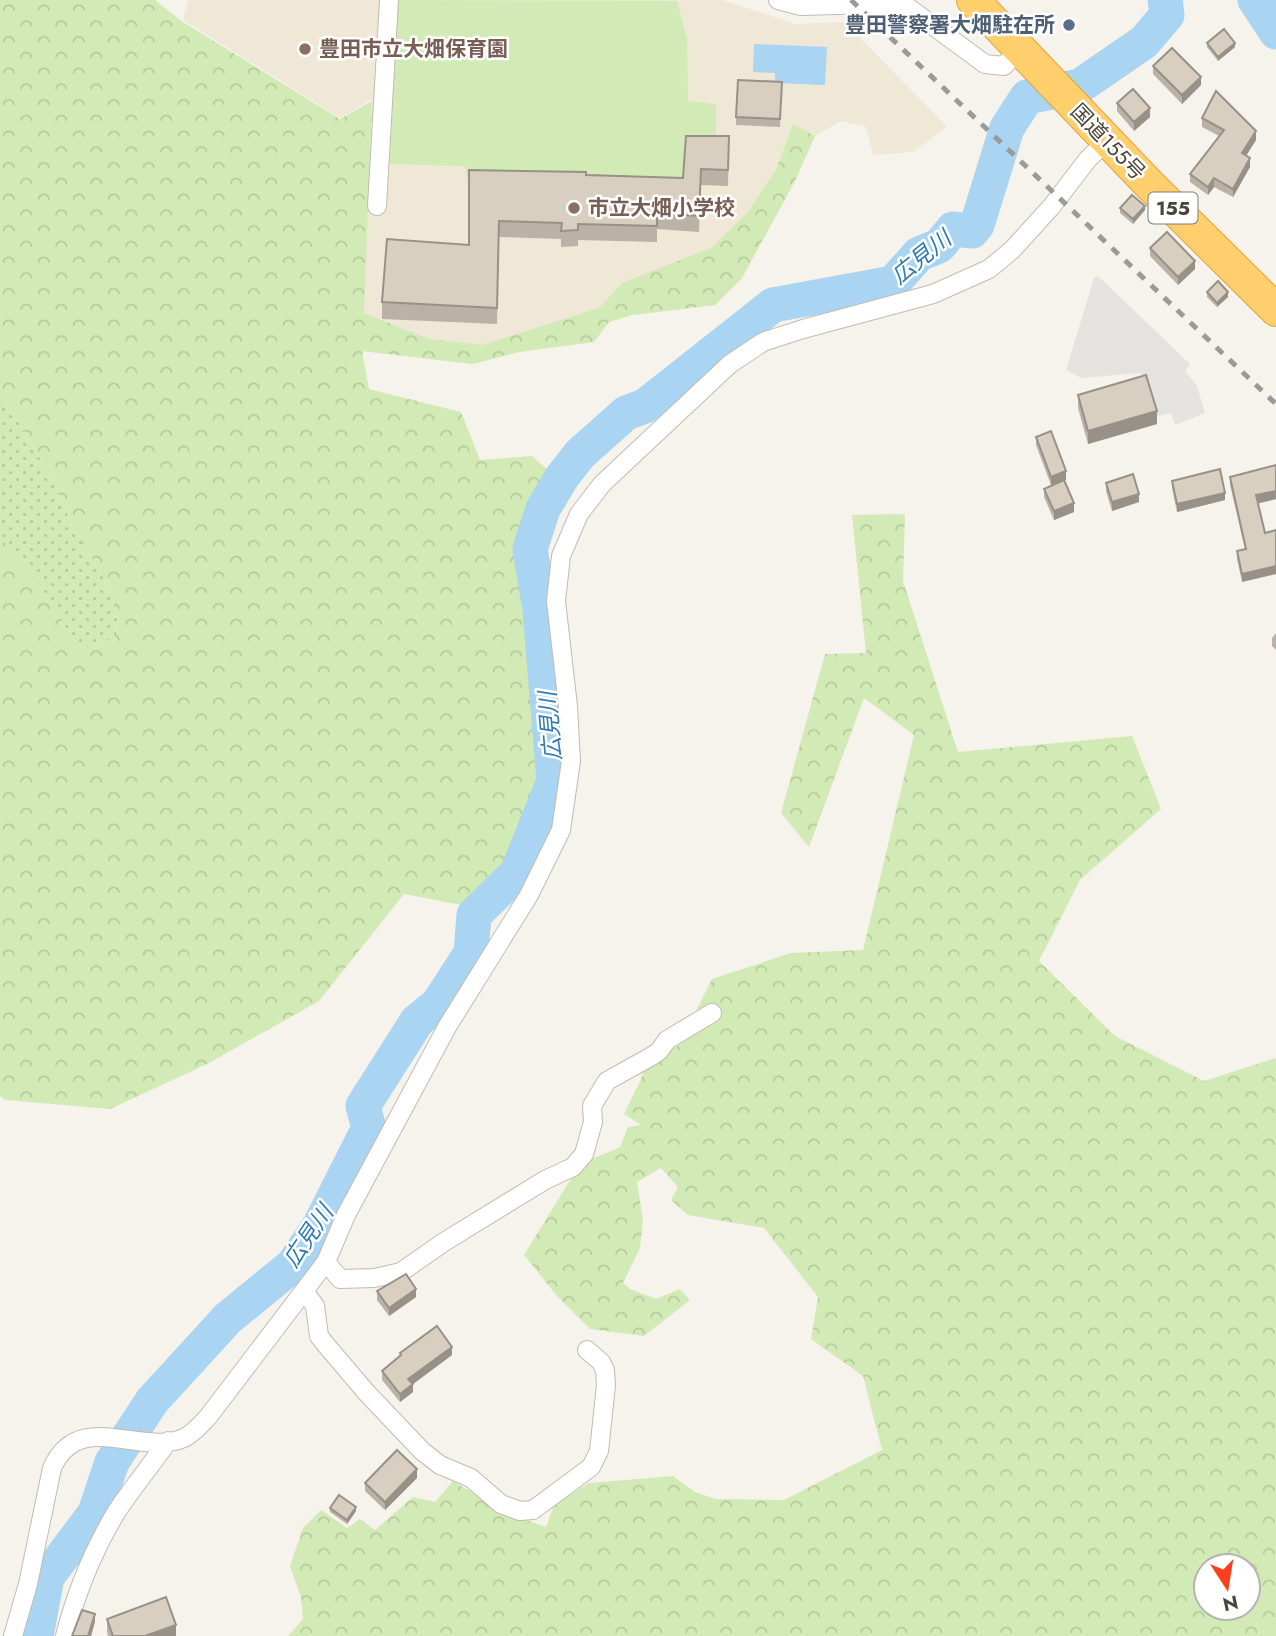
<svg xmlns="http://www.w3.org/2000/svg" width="1276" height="1636" font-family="Jost,'Noto Sans JP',sans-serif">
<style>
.education{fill:#efe8d6}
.grass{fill:url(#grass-dots)}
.forest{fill:url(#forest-crowns);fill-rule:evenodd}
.pitch{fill:#d2eab5}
.parking{fill:#e5e3e0}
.water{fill:#a9d4f2}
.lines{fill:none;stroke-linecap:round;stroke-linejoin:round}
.river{stroke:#a9d4f2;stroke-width:35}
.street-casing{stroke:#c2bbae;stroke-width:20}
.highway-casing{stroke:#e0a43c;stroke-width:34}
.street{stroke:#fff;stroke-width:18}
.highway{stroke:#ffcf6e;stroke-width:32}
.rail{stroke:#9a9a9a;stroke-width:5;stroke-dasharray:9 9;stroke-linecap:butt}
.wall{fill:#bab2a6}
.shaded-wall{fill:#979187}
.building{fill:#d8cfc1;stroke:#979187;stroke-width:2}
.service-dot{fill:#5c6f8a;stroke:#fff;stroke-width:2.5}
.education-dot{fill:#8d6e63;stroke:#fff;stroke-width:2.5}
.labels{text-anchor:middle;stroke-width:5;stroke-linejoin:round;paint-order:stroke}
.shield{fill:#fff;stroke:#817c74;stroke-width:2}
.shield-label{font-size:19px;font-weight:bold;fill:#4b4439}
.service-label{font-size:21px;font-weight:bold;fill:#4e5e75;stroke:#fff;text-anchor:end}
.education-label{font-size:21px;font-weight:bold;fill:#785e54;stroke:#fff;text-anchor:start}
.street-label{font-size:21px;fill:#4b4439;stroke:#fff}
.water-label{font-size:23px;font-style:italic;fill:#2e7ab2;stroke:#fff}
</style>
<defs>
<pattern id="grass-dots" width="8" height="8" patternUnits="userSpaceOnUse" patternTransform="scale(1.75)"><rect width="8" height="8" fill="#d2eab5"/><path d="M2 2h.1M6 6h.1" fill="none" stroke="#b6ca9c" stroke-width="1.8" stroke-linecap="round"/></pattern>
<pattern id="forest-crowns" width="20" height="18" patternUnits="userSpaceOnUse" patternTransform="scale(1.75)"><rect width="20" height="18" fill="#d2eab5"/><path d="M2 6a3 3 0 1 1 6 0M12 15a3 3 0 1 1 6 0" fill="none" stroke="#b6ca9c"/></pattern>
</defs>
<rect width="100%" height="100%" fill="#f6f3ec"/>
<path class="education" d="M188,0h534l74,24 49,-2 102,105 -34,25 -40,3 -7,-28 -25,-6 -26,15 -20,45 -53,97 -27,27 -83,10 -23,7 -15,20 -75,10 -46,12 -111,-13 10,-250 2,-3 -34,20 -157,-98z"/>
<path class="grass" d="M0,392l34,55 24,43 14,35 31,52 15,33 -2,25 -17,10 -22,4 -77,9z"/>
<path class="forest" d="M0,0h155l28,22 157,97 32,-18 -8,212 65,26 53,6 117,-37 23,-25 89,-35 37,-36 28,-42 17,-46 22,12 -20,45 -53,97 -27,27 -83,10 -23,7 -15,20 -75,10 -46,12 -111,-13 7,38 92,23 19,48 52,-4 17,15 -22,51 -6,39 22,213 -30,88 -46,44 -63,-12 -85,107 -112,63 -97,45 -105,-9 -5,-4v-559l40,48 18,27 19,37 22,-4 17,-10 2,-25 -15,-33 -31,-52 -14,-35 -24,-43 -34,-55z
M905,514l-2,67 55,171 174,-16 29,73 -81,71 -41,81 76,75 89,45 72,-23v578h-988l15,-17 -2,-22 -11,-31 13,-38 18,-18 26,18 13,-9 15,11 38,-33 22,5 18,-21 53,32 40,14 8,-22 35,-22 84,-7 22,16 21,7 68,1 98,-50 -19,-74 -52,-37 7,-42 -54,-69 -76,-13 -17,-15 7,-13 -17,-19 -24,14 6,38 -3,28 -17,35 7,6 26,10 24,-10 10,11 -46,36 -54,-7 -33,-33 -33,-41 56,-91 40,-17 8,-20 13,-2 -17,-11 17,-35 5,-16 33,-18 33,-66 79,-26 72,-3 51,-215 -50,-37 -55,149 -28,-34 44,-159 41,-1 -14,-138zM1206,1566h42v42h-42z"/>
<path class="pitch" d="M397,0l280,1 10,38 1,62 28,3v48l-33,43 -214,-9 -4,-20 -75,-2z"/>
<path class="parking" d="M1098,276l92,88 -5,7 12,15 8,27 -30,12 -4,-12 -14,3 -9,-31 -8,-12 -59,5 -15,-8 28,-92z"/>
<path class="water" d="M754,44l73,3 -2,38 -50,-2v-10l-22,-1z"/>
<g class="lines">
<path class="river" d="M1255,0l21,32
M36,1636l11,-59 48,-64 17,-51 40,-61 76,-83 65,-53 27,-40 49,-97 -6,-22 54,-85 21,-17 33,-51 3,-38 43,-42 37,-92 -14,-171 -10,-61 13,-40 19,-32 18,-23 46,-41 19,-7 128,-101 120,-22 26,-29 20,-8 14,-17 19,2 5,-6 30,-97 20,-31 53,-11 64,-44 23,-27 -2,-15"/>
<g class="street-casing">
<path id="street" d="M778,0l23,6 73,-2 35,4 76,56 19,2 15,-17
M377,206l12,-206
M326,1262l14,17 34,-1 27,-6 43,-30 101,-62 28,-13 11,-13 9,-32 -1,-16 15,-25 45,-25 7,-5 8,-11 45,-27
M304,1291l11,15 4,30 7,9 40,47 56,59 18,14 31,13 30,26 19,7 13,-1 58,-43 8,-16 7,-66 -1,-15 -4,-8 -14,-12
M13,1636l15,-52 24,-116c27,-60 87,-11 132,-30 9,-4 17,-14 24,-21l118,-155 20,-47 101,-188 82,-132 32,-65 10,-69 -3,-55 -12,-105 5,-45 18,-42 23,-30 128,-120 33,-22 40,-13 130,-35 56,-25 23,-19 40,-44 36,-47 19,-18
M65,1636c11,-43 29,-87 52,-125 16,-24 35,-47 51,-70"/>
</g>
<g class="highway-casing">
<path id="highway" d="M973,0l175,183 128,127"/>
</g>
<use href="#street" class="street"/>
<use href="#highway" class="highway"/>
<path class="rail" d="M851,0l425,404"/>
</g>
<path class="wall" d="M1207,43l28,4 -17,14 -11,-14z
M1153,66l48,19 -19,19 -29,-30z
M782,82l-2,45 -44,-2v-8z
M1117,103l33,14 -16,14 -17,-20z
M1202,118l54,22 -10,16 4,11 -17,30 -19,-10 -6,8 -18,-13v-8l29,-38 -17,-9z
M729,136l-1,50 -27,-1 -2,47 -42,-3v13l-79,-2v6l-17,1v-8l-62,-2 -2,87 -115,-5v-17l87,-57v-75l214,8z
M1120,208l25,2 -12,14 -13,-11z
M1150,248l45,21 -17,16 -28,-29z
M1207,292l21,5 -11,10 -10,-10z
M1078,395l79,29 -69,20 -10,-36z
M1036,437l30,43h-2l10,32 -20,8 -10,-23v-8l7,-4 -15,-40z
M1276,465v34l-18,4 -16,79 -5,-23v-8l8,-2 -15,-64v-8z
M1172,481l53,19 -48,12 -5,-24z
M1106,483l33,19 -27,9 -6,-20z
M1276,633v17l-4,-4v-8z
M377,1291l39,6 -27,19 -12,-16z
M400,1353l52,2 -39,29v8l-13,10 -18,-22v-9l18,-15z
M417,1478l-32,32 -20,-19v-8z
M330,1508l26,3 -9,13 -17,-12z
M107,1619l69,17h-68l-1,-5z"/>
<path class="shaded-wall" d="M1235,43v4l-17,14v-4z
M1201,77v8l-19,19v-9z
M1150,108v9l-16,14v-9z
M1256,131v9l-14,22v-9z
M1250,158v9l-17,30v-8z
M1214,178v9l-6,8v-8z
M1145,206v4l-12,14v-5z
M1195,261v8l-17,16v-8z
M1228,292v5l-11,10v-4z
M1157,411v13l-69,20v-13z
M1066,471v9l-15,5v-8z
M1276,491v8l-20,5v-9z
M1225,493v7l-48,12v-8z
M1139,494v8l-27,9v-9z
M1074,503v9l-20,8v-9z
M1276,566v8l-34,8v-8z
M416,1289v8l-27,19v-8z
M452,1347v8l-39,29v8l-13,10v-8l8,-15z
M417,1469v9l-32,32v-8z
M356,1507v4l-9,13v-4z
M95,1614v8l-4,14h-3z
M176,1625v11h-31z"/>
<path class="building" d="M1224,29l11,14 -17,14 -11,-14z
M1172,48l29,29 -19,18 -29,-29z
M738,80l44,2 -2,37 -44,-2z
M1133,89l17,19 -16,14 -17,-19z
M1216,91l40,40 -14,22 8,5 -17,31 -19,-11 -6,9 -18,-13 34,-44 -22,-12z
M686,136h43l-1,34 -27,-1 -2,47 -42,-3v13l-79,-2v6l-17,1 1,-8 -63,-2 -2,87 -115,-6 5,-63 82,6v-75l117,2v3l97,3z
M1132,195l13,11 -12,13 -13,-11z
M1167,232l28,29 -17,16 -28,-29z
M1218,281l10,11 -11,11 -10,-11z
M1146,375l11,36 -69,20 -10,-36z
M1051,431l15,40 -15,6 -15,-40z
M1276,465v26l-20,4 9,38 11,-3v36l-34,8 -5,-23 9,-2 -16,-72z
M1220,469l5,24 -48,11 -5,-23z
M1133,474l6,20 -27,8 -6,-19z
M1064,480l10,23 -20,8 -10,-22z
M406,1274l10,15 -27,19 -12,-17z
M437,1326l15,21 -44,32 5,5 -13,10 -18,-23 19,-16 -1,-2z
M397,1450l20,19 -32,33 -20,-19z
M339,1495l17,12 -9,13 -17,-12z
M166,1597l10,28 -31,11h-32l-6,-17z
M82,1610l13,4 -7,22h-16z"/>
<circle class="service-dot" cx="1069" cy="25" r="7"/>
<g class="education-dot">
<circle cx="305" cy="49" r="7"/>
<circle cx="574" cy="208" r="7"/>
</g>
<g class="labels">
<rect class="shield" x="1148.5" y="192.5" width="49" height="31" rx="5"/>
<g class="shield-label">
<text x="1173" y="215">155</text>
</g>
<g class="service-label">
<text x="1055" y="32">豊田警察署大畑駐在所</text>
</g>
<g class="education-label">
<text x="319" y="56">豊田市立大畑保育園</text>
<text x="588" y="215">市立大畑小学校</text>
</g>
<g class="street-label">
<text transform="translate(1108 142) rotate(46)" y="7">国道155号</text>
</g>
<g class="water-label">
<text transform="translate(921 257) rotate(-39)" y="8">広見川</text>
<text transform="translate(550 726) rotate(-95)" y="8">広見川</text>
<text transform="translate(308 1236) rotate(-56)" y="8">広見川</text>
</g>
</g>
<g transform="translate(1227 1587) rotate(168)"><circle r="33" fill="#ffffff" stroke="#b7b4b0" stroke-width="2"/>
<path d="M0-5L12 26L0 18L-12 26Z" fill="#fc3f1d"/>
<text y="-10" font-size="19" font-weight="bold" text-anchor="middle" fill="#4b4439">N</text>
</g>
</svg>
